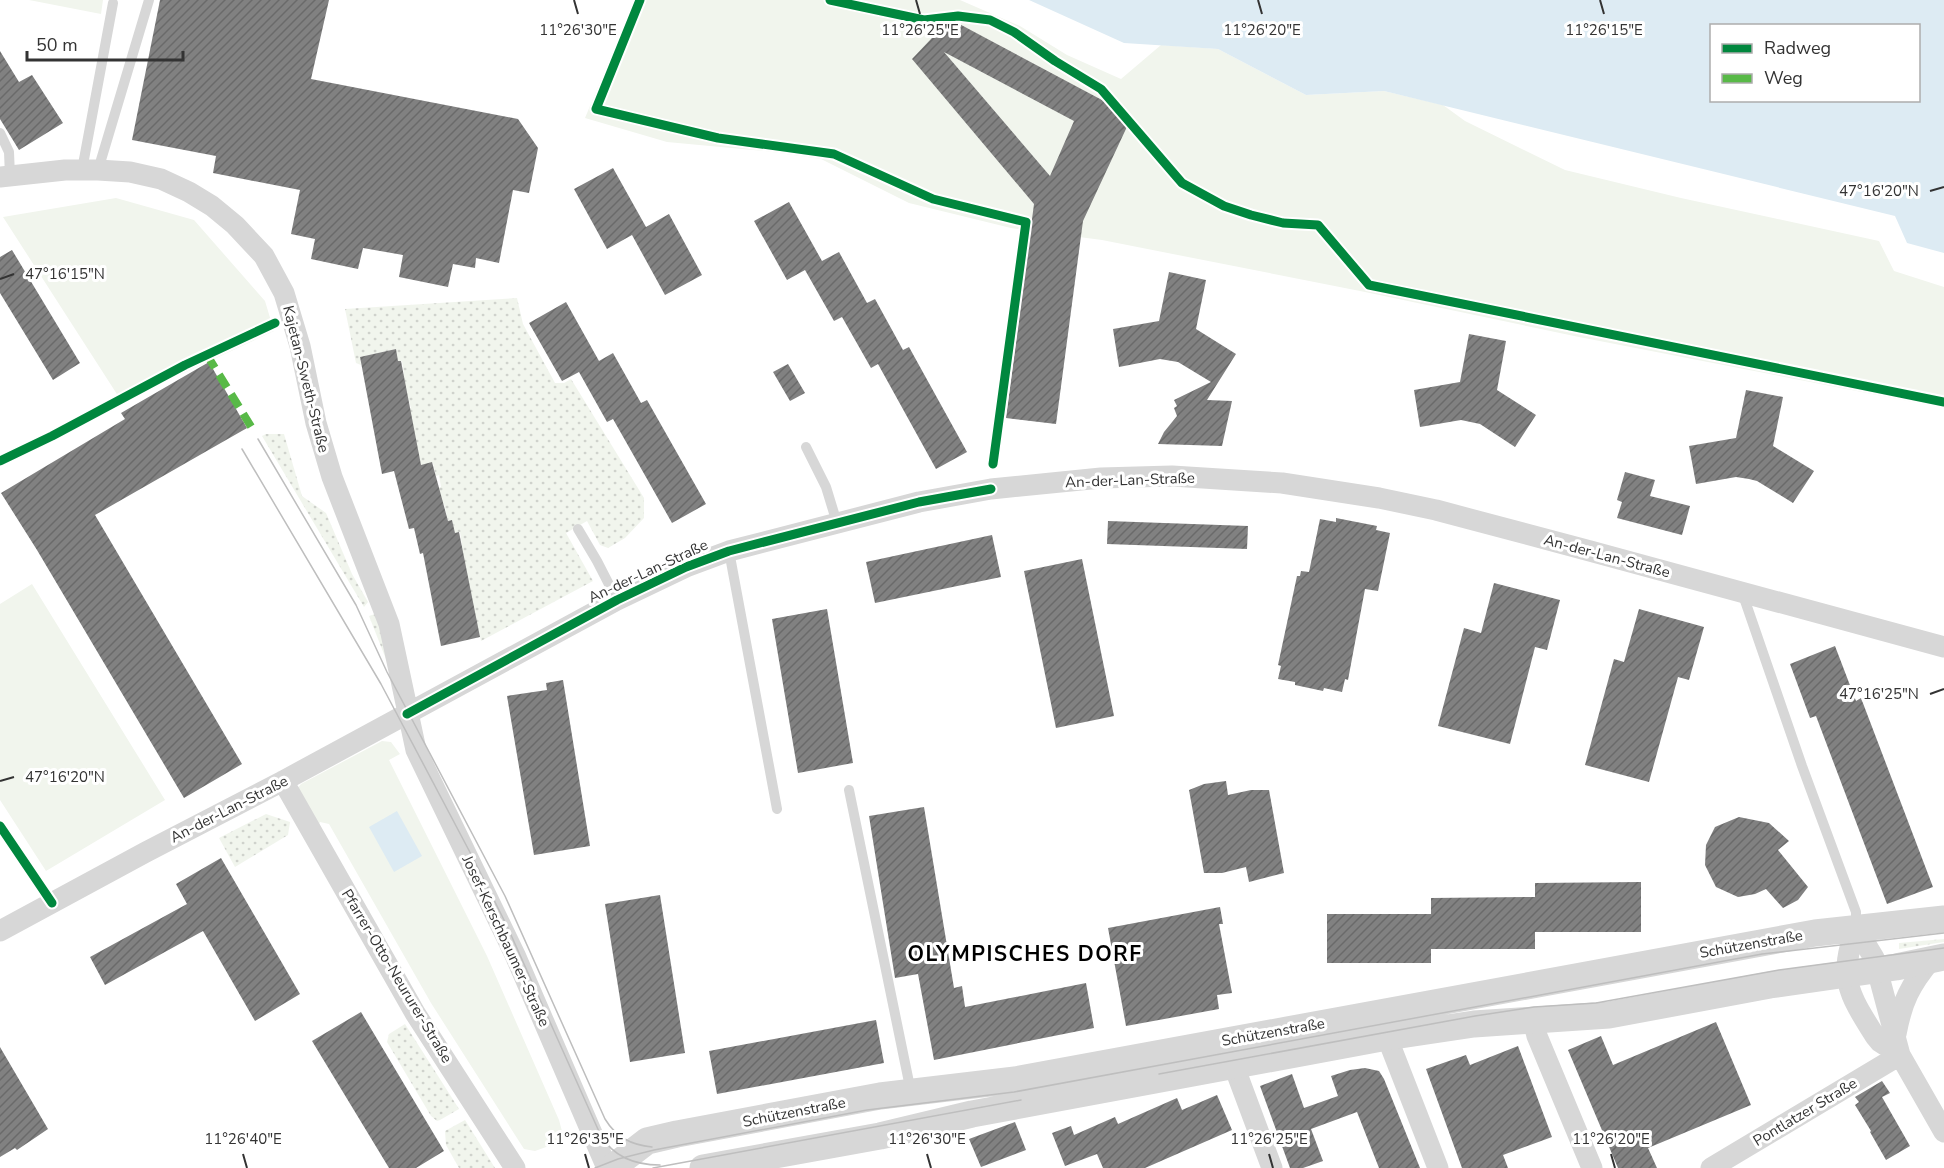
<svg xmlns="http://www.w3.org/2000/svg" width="1944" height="1168" font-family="'Nunito Sans',sans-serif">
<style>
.grass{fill:url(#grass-dots)}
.green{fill:#f1f5ed}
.water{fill:#ddebf3;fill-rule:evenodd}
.building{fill:url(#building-hatch);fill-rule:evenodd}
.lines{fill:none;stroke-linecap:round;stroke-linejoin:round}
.service{stroke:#d7d7d7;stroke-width:10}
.minor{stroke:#d7d7d7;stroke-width:21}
.tertiary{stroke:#d7d7d7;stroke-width:27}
.tram{stroke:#bebebe;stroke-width:1.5}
.quiet{stroke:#58b947;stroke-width:8;stroke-dasharray:15 8;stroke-linecap:butt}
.cycleway-casing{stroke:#fff;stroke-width:13}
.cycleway{stroke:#00873e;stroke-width:9}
.ticks{fill:none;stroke:#333;stroke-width:2}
.labels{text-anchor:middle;stroke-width:6;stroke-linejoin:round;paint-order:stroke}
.street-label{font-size:15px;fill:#333;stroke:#fff}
.district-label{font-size:21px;font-weight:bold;letter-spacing:1.5px;fill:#000;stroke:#fff}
.ticks-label{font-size:15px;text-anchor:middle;fill:#333;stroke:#fff;stroke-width:6;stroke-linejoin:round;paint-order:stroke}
</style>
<defs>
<pattern id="grass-dots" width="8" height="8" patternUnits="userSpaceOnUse" patternTransform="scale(1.5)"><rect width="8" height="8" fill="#f1f5ed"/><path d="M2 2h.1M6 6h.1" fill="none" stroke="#cfd2cc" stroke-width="1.8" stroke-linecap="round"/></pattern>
<pattern id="building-hatch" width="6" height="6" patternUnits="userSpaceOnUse" patternTransform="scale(1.5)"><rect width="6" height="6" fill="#818181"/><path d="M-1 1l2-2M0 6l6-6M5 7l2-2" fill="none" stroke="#6a6a6a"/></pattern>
</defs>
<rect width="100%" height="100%" fill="#fff"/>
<path class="grass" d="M517,298l6,26 32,59h9l7,-4 73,119v20l-19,20 -17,10 -8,-3 -13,-24 -21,12 27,48 -112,60 -23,-94 4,-2 -2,-13 -5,1 -3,-13 -4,1 -4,-17h-3l-4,-16 4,-1 -2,-12 -3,1 -3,-13 -12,2 -14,-56 4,-1 -10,-33 3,-1 -2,-13h-4l-2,-12 -36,8 1,8 -5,-2 -11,-54z
M266,434h18l18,62 24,17 26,61 16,28 -4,5 -102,-171z
M378,613l13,59 -22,-56z
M266,814l24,8 -2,13 -53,32 -16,-29z
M1944,939v3l-45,7v-6z
M405,1024l54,85 -19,11 -3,1 -6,-5 -44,-74 2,-8z
M465,1120l30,48h-36l-13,-23 -1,-14z"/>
<path class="green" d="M29,0h74l-2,14z
M634,0h326l60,26 47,29 54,24 40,-34 57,4 88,46 78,-4 59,14 22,16 100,49 116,28 198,43 15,30 50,16v121l-365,-71 -214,-45 -263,-52 -91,-12 -102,-25 -88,-44 -56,-8 -98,-9 -82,-24z
M116,198l78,22 71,81 9,30 -152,71 -119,-185z
M32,584l133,216 -119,71 -46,-71v-196z
M382,741l9,1 9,12 -11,6 98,196 72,164 4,15 -3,7 -25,9 -11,-2 -93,-146 -102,-179 -9,-2 -3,7 -20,-40 4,-5z"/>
<path class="water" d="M1029,0h915v253l-37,-10 -12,-27 -511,-125 -78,4 -88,-46 -94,-6zM1712,26h206v74h-206z
M397,811l25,45 -28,16 -25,-45z"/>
<path class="building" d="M160,0h169l-18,79 207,40 20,29 -9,45 -16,-3 -14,73 -23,-5 -1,10 -22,-4 -5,23 -49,-10 4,-22 -40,-7 -5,21 -47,-10 4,-20 -24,-5 9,-44 -87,-17 3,-17 -84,-16z
M950,19l182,97 -49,105 -27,203 -50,-6 28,-214 -122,-145zM944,52l130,69 -24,55z
M0,51l19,31 13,-7 31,48 -44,27 -19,-31z
M613,168l33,59 23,-13 33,61 -37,20 -33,-60 -25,14 -33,-60z
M789,202l33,59 17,-9 28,51 8,-4 28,51 6,-3 58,105 -31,17 -58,-105 -7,4 -29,-51 -8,4 -29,-51 -18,10 -33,-59z
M12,250l68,113 -27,17 -53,-87v-36z
M1169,272l37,8 -10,49 40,25 -29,46 25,1 -10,45 -64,-2 6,-12 13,-16 -3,-8 3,-2 -3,-6 37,-18 -33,-20 -18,-3 -41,8 -6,-38 46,-8z
M566,302l33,59 14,-8 28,50 6,-3 59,104 -34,19 -59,-104 -6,3 -28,-50 -17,9 -33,-58z
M1469,334l37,7 -9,49 39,25 -21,32 -35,-23 -19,-4 -41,7 -6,-37 46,-8z
M396,349l2,12h3l20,104 11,-3 16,59 4,-1 3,13 4,-1 21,105 -39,9 -18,-93 -3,1 -6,-26 -5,1 -15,-58 -12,3 -22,-117z
M209,362l38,66 -152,87 147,249 -58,34 -147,-248 -36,-57 124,-74 -4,-6z
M788,364l17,29 -15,8 -17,-29z
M1746,390l37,7 -10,49 41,25 -21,32 -36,-22 -8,-2 -13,-2 -40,7 -7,-38 47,-8z
M1625,472l30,8 -5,16 40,10 -8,29 -65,-17 5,-16 -5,-2z
M1336,518l41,8 -1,4 14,3 -12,58 -13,-2 -17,91 -3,-1 -3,13 -18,-4 -1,3 -28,-6v-3l-17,-3 3,-13 -3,-1 19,-89h3l1,-5 8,1 11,-53 16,3z
M1108,521l140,5 -1,23 -140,-5z
M992,535l9,42 -126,26 -9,-41z
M1082,559l32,157 -58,12 -32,-157z
M1494,583l66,17 -13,50 -12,-3 -25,97 -72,-18 26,-98 17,5z
M827,609l26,154 -55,10 -26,-154z
M1639,609l65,18 -15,53 -11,-3 -29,105 -64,-17 29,-106 10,3z
M1835,646l21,55 5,-3 72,189 -46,17 -71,-188 -6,2 -20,-54z
M563,680l27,166 -56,9 -27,-159 40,-6 -1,-7z
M1226,781l2,14 23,-5h18l15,83 -35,9 -3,-15 -24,6h-18l-15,-83 15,-6z
M924,807l30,181 8,-2 3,21 121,-24 8,45 -160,32 -16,-86 -23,4 -26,-162z
M1739,817l30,6 20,18 -11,9 30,37 -10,13 -15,8 -17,-19 -11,5 -17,3 -22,-10 -11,-22 1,-20 9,-18z
M221,858l79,136 -45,27 -52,-90 -98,54 -15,-28 97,-53 -11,-20z
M1641,882v50h-106v17h-104v14h-104v-49h104v-16l104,-1v-14z
M660,895l25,158 -55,9 -25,-158z
M1220,907l3,17h-4l13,69 -15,2 2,14 -93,17 -18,-98z
M361,1012l83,139 -28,17h-27l-77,-127z
M876,1020l8,43 -167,31 -8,-43z
M1716,1022l35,83 -103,43 9,20h-39l-50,-118 33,-14 12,29z
M1518,1046l34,91 -49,18 5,13h-46l-36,-99 40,-14 4,10z
M0,1047l48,82 -31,21 -2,-2 -15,9z
M1365,1068l14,3 5,8 36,89h-41l-22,-56 -46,17 12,32 -20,7h-13l-30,-82 32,-12 12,34 34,-12 -7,-20 19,-6z
M1882,1081l8,12 -8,4 28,49 -24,14 -16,-28 1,-1 -16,-26 4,-3 -4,-5z
M1217,1095l15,35 -87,38h-42l-6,-14 -32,12 -13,-33 19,-7 3,9 41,-18 3,7 59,-26 5,12z
M1015,1122l11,28 -45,17 -12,-28z"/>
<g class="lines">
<path class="service" d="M0,133l9,19 1,24
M82,170l31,-167
M98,170l51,-170
M806,447l20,40 11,36
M578,529l19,32 20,39
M729,551l48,258
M1742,592l60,174 54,146v15
M849,790l62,302"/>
<path class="minor" d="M0,177l65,-7h33l32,2 31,7 28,13 23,14 23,19 29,31 20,37 16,53 16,77 16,54 57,147 27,126 99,205 92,213
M283,781l132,232 100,155
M1856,928l18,30 26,97 44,77
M1856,928c-18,50 -8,65 19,108l5,6 20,13
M0,931l146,-79 137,-71 334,-181 69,-33 43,-16 190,-49 72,-13 110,-11 71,-2 110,7 97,15 57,12 154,41 354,96
M1533,1019l4,17 55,132
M1896,1034c6,-32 14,-49 35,-74
M1387,1037l51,131
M1234,1066l38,102
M1711,1168l189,-113"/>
<path class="tertiary" d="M612,1168l35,-27 30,-7 203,-38 135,-16 800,-147 129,-14
M703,1168l177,-32 92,-22 415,-77 87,-13 135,-9 161,-30 126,-18 48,-10"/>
<path class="tram" d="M258,439l98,166 31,67 118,224 100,223c11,18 26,26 47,28
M242,449l139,235 92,174 34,68 94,210c13,21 35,29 59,29
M1159,1074l316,-58 59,-9 62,-4 183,-33 165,-22
M595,1168l23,-9 36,-9 213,-40 147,-18 748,-138 182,-21
M653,1168l368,-68"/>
<path class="quiet" d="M207,355l48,78"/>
<g class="cycleway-casing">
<path id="cycleway" d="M640,0l-44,109 122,29 116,16 99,45 93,23 -33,242
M830,0l94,20 34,-4 32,4 24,12 41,29 46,28 81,94 42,23 27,9 32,8 35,2 51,60 575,117
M0,461l52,-25 133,-71 90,-42
M407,714l210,-114 69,-33 43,-16 190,-49 72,-13
M0,826l52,77"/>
</g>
<use href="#cycleway" class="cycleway"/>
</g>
<path class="ticks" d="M574,0l4,14M916,0l4,14M1258,0l4,14M1600,0l4,14M1930,191l14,-4M0,279l14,-5M1930,694l14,-5M0,781l14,-4M243,1154l4,14M585,1154l4,14M927,1154l4,14M1269,1154l4,14M1611,1154l4,14"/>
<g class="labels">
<g class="street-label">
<text transform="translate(306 379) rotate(76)" y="5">Kajetan-Sweth-Straße</text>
<text transform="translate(1130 480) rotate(-2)" y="5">An-der-Lan-Straße</text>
<text transform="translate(1607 556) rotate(15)" y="5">An-der-Lan-Straße</text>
<text transform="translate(648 571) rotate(-25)" y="5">An-der-Lan-Straße</text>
<text transform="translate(229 809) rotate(-27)" y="5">An-der-Lan-Straße</text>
<text transform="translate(506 941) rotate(65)" y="5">Josef-Kerschbaumer-Straße</text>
<text transform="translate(1751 944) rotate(-10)" y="5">Schützenstraße</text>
<text transform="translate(397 976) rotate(59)" y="5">Pfarrer-Otto-Neururer-Straße</text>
<text transform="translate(1273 1032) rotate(-10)" y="5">Schützenstraße</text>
<text transform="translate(794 1112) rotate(-11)" y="5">Schützenstraße</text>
<text transform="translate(1805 1112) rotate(-31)" y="5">Pontlatzer Straße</text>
</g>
<g class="district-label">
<text x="1025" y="961">OLYMPISCHES DORF</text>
</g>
</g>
<g class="ticks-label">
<text x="578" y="35">11°26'30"E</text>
<text x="920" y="35">11°26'25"E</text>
<text x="1262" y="35">11°26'20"E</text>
<text x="1604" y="35">11°26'15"E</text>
<text x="1879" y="196">47°16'20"N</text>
<text x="65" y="279">47°16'15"N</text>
<text x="1879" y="699">47°16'25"N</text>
<text x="65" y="782">47°16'20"N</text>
<text x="243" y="1144">11°26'40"E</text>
<text x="585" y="1144">11°26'35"E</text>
<text x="927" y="1144">11°26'30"E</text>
<text x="1269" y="1144">11°26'25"E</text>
<text x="1611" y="1144">11°26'20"E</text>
</g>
<rect x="1710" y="24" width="210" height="78" fill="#ffffff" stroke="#adadad" stroke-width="1.5"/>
<rect x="1722" y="44" width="30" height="9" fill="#00873e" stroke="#adadad" stroke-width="1.5"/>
<text x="1764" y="54" font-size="18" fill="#333333">Radweg</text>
<rect x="1722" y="74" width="30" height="9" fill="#58b947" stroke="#adadad" stroke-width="1.5"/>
<text x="1764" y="84" font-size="18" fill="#333333">Weg</text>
<path d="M27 51v9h156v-9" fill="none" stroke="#333333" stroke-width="3"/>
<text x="36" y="51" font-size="18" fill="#333333" stroke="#ffffff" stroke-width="4.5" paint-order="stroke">50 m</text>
</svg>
